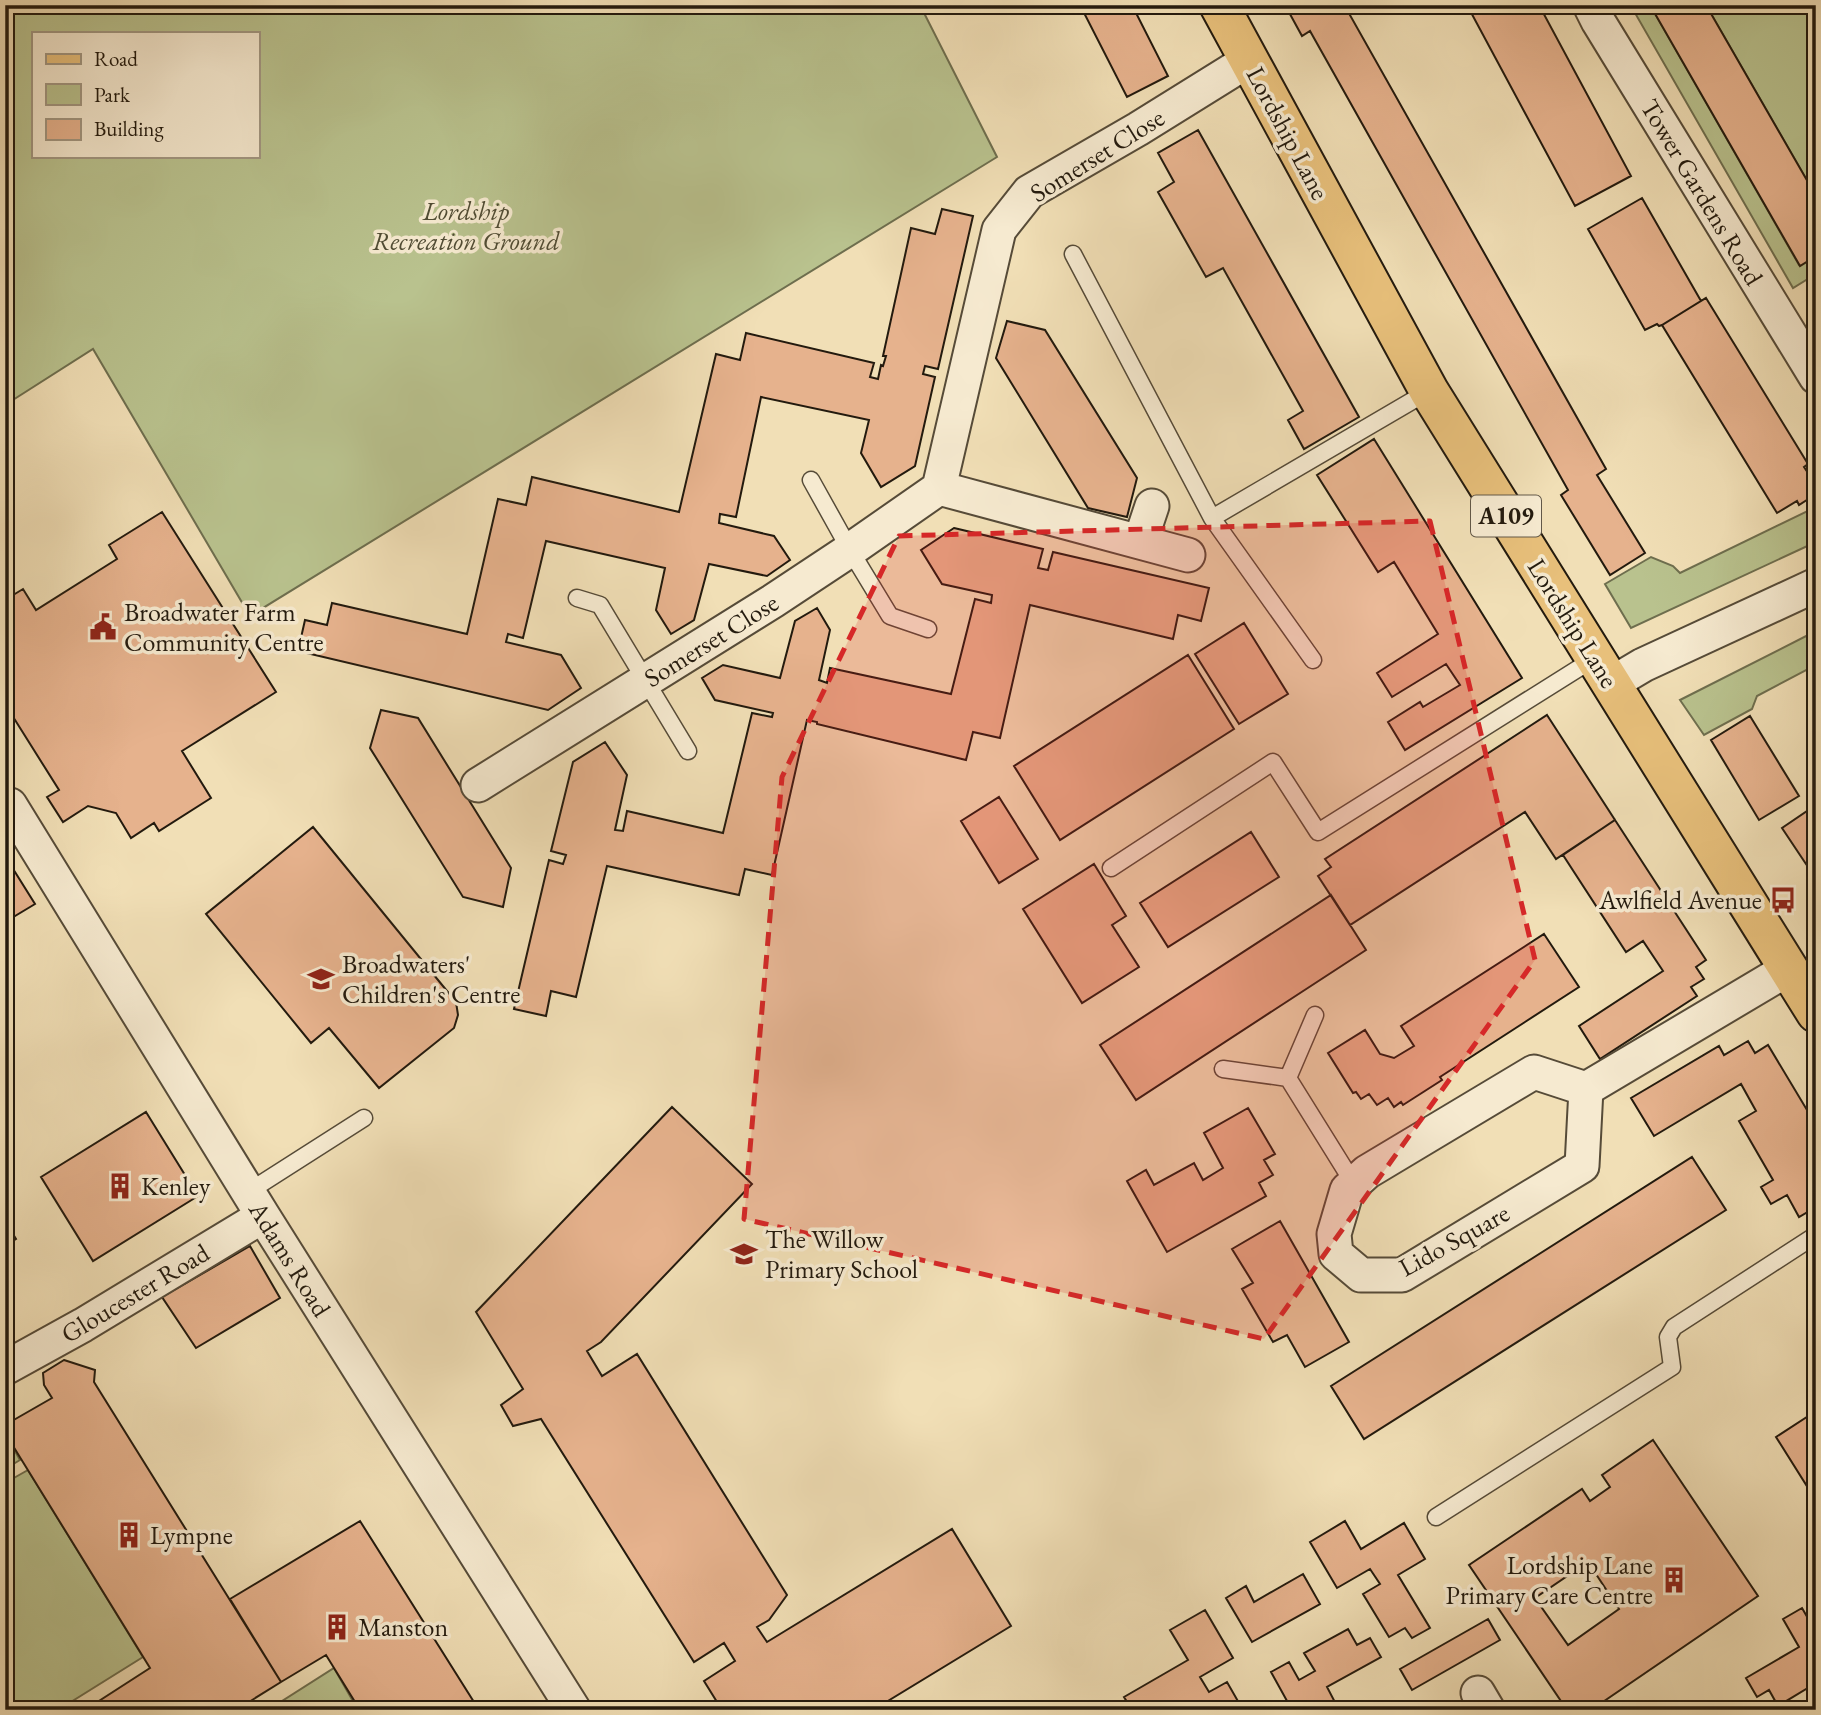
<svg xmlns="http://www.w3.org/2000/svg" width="1821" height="1715" font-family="'EB Garamond',serif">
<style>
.green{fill:#b9c28e;stroke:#6e6e4e;stroke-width:2;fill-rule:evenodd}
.building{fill:#e6b28d;stroke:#231a0e;stroke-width:2;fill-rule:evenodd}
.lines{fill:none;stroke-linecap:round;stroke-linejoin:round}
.service-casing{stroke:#564b38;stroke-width:19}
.minor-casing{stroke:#564b38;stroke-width:37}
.primary-casing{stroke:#231a0e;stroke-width:42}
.service{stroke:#f6ead0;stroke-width:16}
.minor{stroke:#f6ead0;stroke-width:33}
.primary{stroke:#e8c07b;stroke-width:38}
.marked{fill:#d62828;fill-opacity:0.2;stroke:#d62828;stroke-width:5;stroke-dasharray:14 9;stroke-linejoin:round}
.labels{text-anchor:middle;stroke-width:7;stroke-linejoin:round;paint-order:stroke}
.shield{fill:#f6ead0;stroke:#625848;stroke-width:2}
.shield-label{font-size:24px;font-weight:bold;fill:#231a0e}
.street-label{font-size:26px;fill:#231a0e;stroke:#f6ead0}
.park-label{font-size:26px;font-style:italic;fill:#504c34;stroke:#f6ead0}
.poi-label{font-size:26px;fill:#231a0e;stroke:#f6ead0;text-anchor:start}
</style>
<rect width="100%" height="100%" fill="#f1dfb6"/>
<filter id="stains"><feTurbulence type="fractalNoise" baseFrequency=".00286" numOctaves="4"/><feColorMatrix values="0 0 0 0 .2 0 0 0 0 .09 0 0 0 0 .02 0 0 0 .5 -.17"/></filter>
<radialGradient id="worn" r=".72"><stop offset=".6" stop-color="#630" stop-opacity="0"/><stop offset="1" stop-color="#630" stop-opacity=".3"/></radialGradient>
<path class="green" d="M5,5h915l77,152 -747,459 -157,-267 -88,56zM33,33h224v123h-224z
M1650,5l149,260 17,-9v28l-5,-7 -18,11 -158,-275z
M1706,5h110v191z
M1816,507v35l-185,86 -26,-44 46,-27 22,9 7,7z
M1816,631v34l-59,31 -5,13 -48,26 -24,-35z
M5,1433l15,27 -15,9z
M28,1470l115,187 -85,53h-53v-160l9,-21 -9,-15v-31z
M334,1668l24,42h-90z"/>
<path class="building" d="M1080,5h52l36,71 -41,21z
M1285,5h51l4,6 6,-3 260,461 -9,6 48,78 -35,22 -49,-80 7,-5 -258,-459 -8,5z
M1467,5h72l92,171 -56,30z
M1650,5h56l110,191v60l-16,10z
M1198,130l161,287 -55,32 -16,-29 15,-9 -80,-143 -17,9 -48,-85 16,-10 -16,-29z
M1642,198l59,103 -39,24 -3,1 -2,-2 -12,6 -57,-101z
M942,209l31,7 -35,153 -13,-3 -2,8 12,3 -20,89 -34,21 -20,-34 8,-33 -108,-23 -25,120 -16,-3 -1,9 55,13 16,24 -23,16 -58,-12 -15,56 -23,14 -15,-24 9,-42 -119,-27 -23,97 -15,-4 -2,8 55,13 20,33 -33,22 -250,-59 7,-31 22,5 5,-22 135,31 31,-135 28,6 6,-28 147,35 37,-158 24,6 6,-27 128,30 -4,14 8,2 3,-14 2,1 3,-10h-3l28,-128 24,6z
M1706,298l102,166 -4,3 12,18v9l-17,11 -2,-4 -20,12 -115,-188z
M1007,321l38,9 92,148 -10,39 -39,-9 -92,-150z
M1374,439l148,239 -117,72 -17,-28 32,-20 3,5 37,-22 -14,-21 -54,33 -15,-24 61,-39 -44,-72 -16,10 -61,-97z
M162,512l114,180 -94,59 29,47 -52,33 -5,-8 -23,15 -15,-25 -28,-7 -25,16 -16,-25 12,-7 -54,-86v-104l18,-11 13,21 81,-51 -8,-14z
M954,528l89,21 -5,19 10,2 5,-18 156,36 -8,33 -23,-6 -5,24 -143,-34 -30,133 -27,-6 -7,28 -149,-36v-2l-10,-2 -35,155 -27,-6 -6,26 -132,-29 -31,131 -25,-6 -5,25 -32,-7 35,-149 14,4 3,-9 -15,-4 22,-89 32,-20 22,33 -12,55 8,1 4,-20 96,22 29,-120 20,4 1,-4 -58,-13 -13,-22 21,-13 57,13 15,-57 22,-13 13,22 -11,50 8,3 3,-15 121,26 24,-95 16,4 1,-8 -50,-11 -21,-34z
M1244,623l44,71 -49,30 -44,-70z
M1188,655l46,74 -174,111 -46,-74z
M381,710l37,8 93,150 -8,39 -40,-10 -93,-149z
M1547,715l68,105 -59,39 -31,-47 -175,113 -32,-49 13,-9 -6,-8z
M1750,716l49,80 -40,24 -48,-80z
M999,797l39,62 -39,24 -38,-62z
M1816,805v74l-34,-51z
M1615,820l91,140 -10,7 8,12 -13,8 6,9 -97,63 -21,-33 84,-55 -20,-30 -17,11 -63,-97z
M313,827l143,175 2,13 -4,13 -75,60 -50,-60 -18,15 -105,-129z
M1251,832l28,45 -111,70 -28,-44z
M5,856l30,48 -30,18z
M1094,864l32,52 -14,9 27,42 -57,36 -59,-94z
M1331,895l35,55 -230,150 -36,-55z
M1544,934l35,53 -139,90 2,3 -39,25 -2,-3 -7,5 -6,-9 -11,7 -8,-11 -8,5 -5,-7 -3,1 -25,-40 37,-23 15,24 14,4 20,-12 -13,-20z
M1748,1041l7,12 13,-8 48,80v82l-17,10 -12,-22 -16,9 -10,-17 12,-7 -34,-59 17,-10 -15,-27 -87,52 -23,-38 88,-52 5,9z
M672,1107l80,77 -151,158 -14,9 15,25 35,-22 150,241 -18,25 -12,7 10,15 185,-113 59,97 -138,84h-151l-18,-29 31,-20 -11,-18 -30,19 -153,-243 -28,7 -12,-21 22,-16 -47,-77z
M1248,1108l27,46 -11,6 9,15 -14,8 7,13 -99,56 -40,-71 19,-11 8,15 40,-22 9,17 20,-12 -19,-35z
M146,1112l52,84 -105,65 -52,-84z
M1692,1157l34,53 -362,229 -33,-53z
M5,1221l11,18 -11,7z
M1280,1221l69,121 -44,25 -18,-32 -14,7 -31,-53 11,-6 -21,-34z
M250,1246l30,52 -84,50 -34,-51z
M64,1360l31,10 -1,12 187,300 -45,28h-151l65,-42 -145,-235v-8l47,-27 -8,-13 -1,-12z
M1816,1411v76l-6,4 -34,-54z
M1653,1440l105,156 -167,114h-24l-98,-145 113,-76 8,12 20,-14 -8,-12zM1588,1562l31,47 -51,36 -33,-47z
M360,1521l119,189h-119l-34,-55 -45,27 -51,-83z
M1345,1521l16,28 43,-26 21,36 -27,16 32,53 -18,10 -7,-10 -16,9 -26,-43 17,-10 -10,-15 -33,19 -27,-46z
M1303,1574l17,30 -68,38 -26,-44 20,-12 8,16z
M1802,1608l11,19 3,-2v36l-4,2 4,6v14l-38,23 -9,-16 -12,7 -11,-19 53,-31 -16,-28z
M1205,1610l28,48 -33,19 9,15 18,-10 16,28h-47l-3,-6 -10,6h-51l-8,-13 64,-37 -18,-30z
M1488,1619l12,21 -88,50 -12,-21z
M1348,1629l9,16 13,-7 11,19 -54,30 12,23h-47l-21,-38 18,-10 10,18 16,-9 -11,-18z"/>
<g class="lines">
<g class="service-casing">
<path id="service" d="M1073,254l139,264 101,142
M811,480l39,70 40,66 38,13
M1212,518l217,-127
M577,598l23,7 88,146
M1111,868l162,-106 45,70 277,-174
M1223,1069l65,9
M1288,1078l66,106
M1288,1078l27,-63
M248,1192l116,-74
M1436,1517l236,-150 -4,-30 6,-10 142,-92"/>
</g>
<g class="minor-casing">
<path id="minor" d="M1590,5l8,16 218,356
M939,488l249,67
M1140,542l12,-36
M1611,684l32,-19 173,-80
M478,785l295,-184 77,-51 89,-62 60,-258 30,-38 109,-63 111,-69
M5,808l5,-3 253,411 311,494
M1586,1089l-4,77 -180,109h-41l-25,-21 -2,-20 13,-44 20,-18 167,-100 52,17 202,-120
M5,1368l78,-43 180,-109
M1478,1693l10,17"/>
</g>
<g class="primary-casing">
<path id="primary" d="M1219,5l210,386 387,622"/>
</g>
<use href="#service" class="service"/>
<use href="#minor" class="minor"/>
<use href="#primary" class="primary"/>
</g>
<path class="marked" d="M1430,521l105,439 -271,379 -520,-120 38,-442 117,-241z"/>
<defs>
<g id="civic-bare" transform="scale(2.1)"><path d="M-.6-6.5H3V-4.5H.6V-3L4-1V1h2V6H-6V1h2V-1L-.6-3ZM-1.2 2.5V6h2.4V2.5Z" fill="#8f2418" stroke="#f6ead0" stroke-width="2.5" paint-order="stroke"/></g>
<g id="bus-bare" transform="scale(2.1)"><path d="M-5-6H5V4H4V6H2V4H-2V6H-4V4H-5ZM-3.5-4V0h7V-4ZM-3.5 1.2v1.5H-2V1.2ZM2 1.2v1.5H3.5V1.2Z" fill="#8f2418" stroke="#f6ead0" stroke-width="2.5" paint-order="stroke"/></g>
<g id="school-bare" transform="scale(2.1)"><path d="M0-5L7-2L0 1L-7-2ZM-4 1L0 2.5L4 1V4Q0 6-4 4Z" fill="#8f2418" stroke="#f6ead0" stroke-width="2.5" paint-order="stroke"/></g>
<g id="building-bare" transform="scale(2.1)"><path d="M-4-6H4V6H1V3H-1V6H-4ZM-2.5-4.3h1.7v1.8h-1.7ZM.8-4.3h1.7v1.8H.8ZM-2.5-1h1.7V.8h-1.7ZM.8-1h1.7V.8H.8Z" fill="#8f2418" stroke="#f6ead0" stroke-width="2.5" paint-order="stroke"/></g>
</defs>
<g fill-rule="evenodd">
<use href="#civic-bare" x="103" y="627"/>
<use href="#bus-bare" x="1783" y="900"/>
<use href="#school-bare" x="321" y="979"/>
<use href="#building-bare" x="120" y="1186"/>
<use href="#school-bare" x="744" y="1254"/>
<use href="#building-bare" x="129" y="1535"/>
<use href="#building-bare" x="1674" y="1580"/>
<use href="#building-bare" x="337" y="1627"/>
</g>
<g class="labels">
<rect class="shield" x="1471" y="495.5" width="70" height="41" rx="5"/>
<g class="shield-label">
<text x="1506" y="524">A109</text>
</g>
<g class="street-label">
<text transform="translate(1288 133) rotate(62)" y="9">Lordship Lane</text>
<text transform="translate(1097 155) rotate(-32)" y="9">Somerset Close</text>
<text transform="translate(1702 192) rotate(59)" y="9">Tower Gardens Road</text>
<text transform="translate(1573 623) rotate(58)" y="9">Lordship Lane</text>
<text transform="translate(711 640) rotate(-32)" y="9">Somerset Close</text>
<text transform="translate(1454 1240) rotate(-29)" y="9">Lido Square</text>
<text transform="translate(290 1259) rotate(58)" y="9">Adams Road</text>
<text transform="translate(135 1293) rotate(-31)" y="9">Gloucester Road</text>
</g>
<g class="park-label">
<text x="466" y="220">Lordship<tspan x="466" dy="30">Recreation Ground</tspan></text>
</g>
<g class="poi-label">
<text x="124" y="621">Broadwater Farm<tspan x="124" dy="30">Community Centre</tspan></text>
<text x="1762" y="909" text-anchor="end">Awlfield Avenue</text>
<text x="342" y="973">Broadwaters'<tspan x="342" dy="30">Children's Centre</tspan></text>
<text x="141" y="1195">Kenley</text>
<text x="765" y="1248">The Willow<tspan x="765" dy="30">Primary School</tspan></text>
<text x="150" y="1544">Lympne</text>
<text x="1653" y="1574" text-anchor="end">Lordship Lane<tspan x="1653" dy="30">Primary Care Centre</tspan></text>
<text x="358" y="1636">Manston</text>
</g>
</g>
<rect width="1821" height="1715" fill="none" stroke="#f1dfb6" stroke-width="28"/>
<rect x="7" y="7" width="1807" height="1701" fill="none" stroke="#231a0e" stroke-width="3.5"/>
<rect x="14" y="14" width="1793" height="1687" fill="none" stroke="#231a0e" stroke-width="2"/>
<rect x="32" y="32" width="228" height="126" fill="#f6ead0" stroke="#a29782" stroke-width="2"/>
<rect x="46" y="54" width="35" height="10" fill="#e8c07b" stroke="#a29782" stroke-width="2"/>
<text x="94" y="66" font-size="21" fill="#231a0e">Road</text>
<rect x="46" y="84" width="35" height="21" fill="#b9c28e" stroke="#a29782" stroke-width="2"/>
<text x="94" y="102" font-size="21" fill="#231a0e">Park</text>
<rect x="46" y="119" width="35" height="21" fill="#e6b28d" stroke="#a29782" stroke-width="2"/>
<text x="94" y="136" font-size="21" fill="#231a0e">Building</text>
<rect width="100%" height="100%" filter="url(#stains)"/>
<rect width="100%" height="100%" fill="url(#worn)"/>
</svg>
